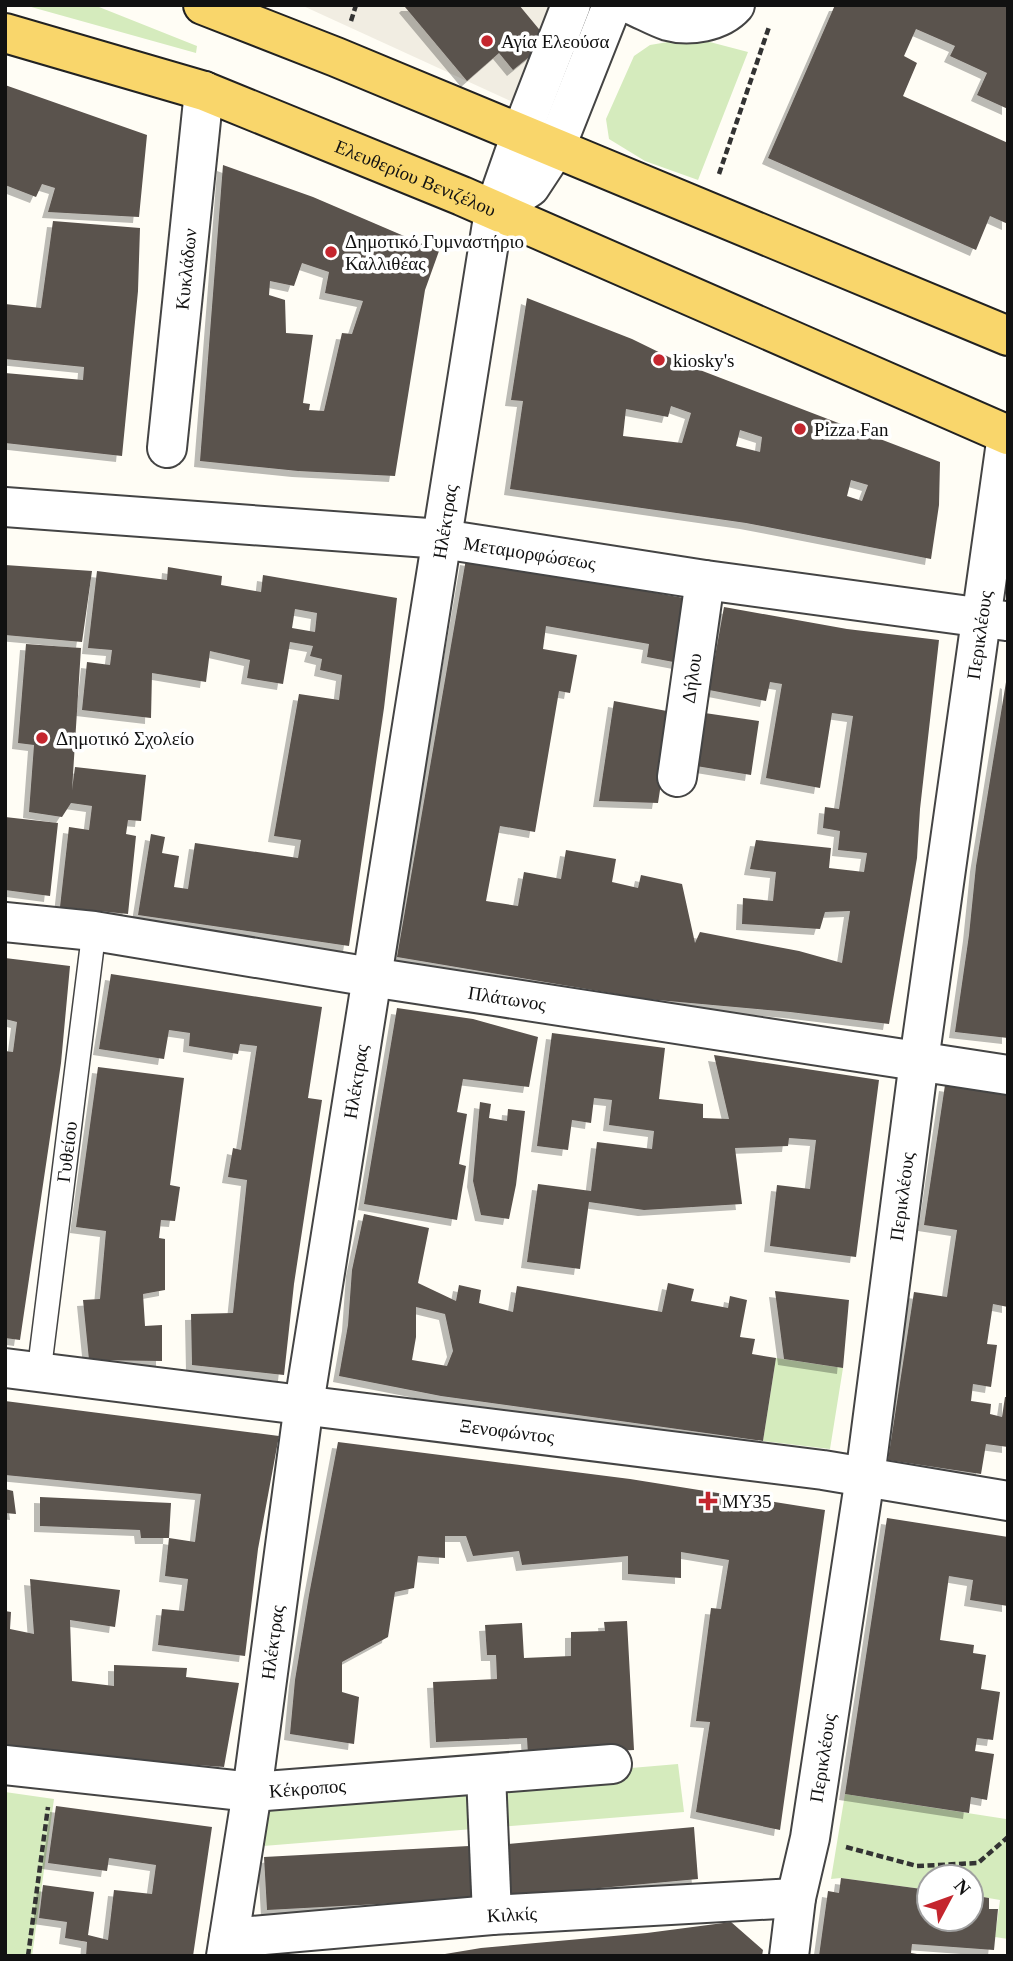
<svg xmlns="http://www.w3.org/2000/svg" width="1013" height="1961" font-family="'Times New Roman',serif">
<style>
.green{fill:#d5ebbd}
.plaza{fill:#f1ede2}
.building{fill:#5a524d;fill-rule:evenodd;filter:url(#shadow)}
.lines{fill:none;stroke-linecap:round;stroke-linejoin:round}
.lane-casing{stroke:#444;stroke-width:26}
.street-casing{stroke:#444;stroke-width:42}
.primary-casing{stroke:#222;stroke-width:42}
.path{stroke:#333;stroke-width:4.5;stroke-dasharray:7 3.5;stroke-linecap:butt}
.lane{stroke:#fff;stroke-width:23}
.street{stroke:#fff;stroke-width:38}
.primary{stroke:#f9d66b;stroke-width:38}
.poi-dot{fill:#c4262e;stroke:#fff;stroke-width:2.5}
.labels{text-anchor:middle;stroke-width:7;stroke-linejoin:round;paint-order:stroke}
.poi-label{font-size:19px;fill:#111;stroke:#fff;text-anchor:start}
.street-label{font-size:19px;fill:#111;stroke:#fff}
</style>
<defs>
<filter id="shadow"><feDropShadow dx="-6" dy="6" stdDeviation="0" flood-color="#0004"/></filter>
</defs>
<rect width="100%" height="100%" fill="#fffdf5"/>
<path class="green" d="M24,5h70l103,41 -1,7z
M706,41l42,11 -50,128 -53,-19 -36,-22 -3,-20 28,-63 16,-11 18,-3z
M776,1358l67,10 -13,81 -67,-8z
M678,1764l6,48 -434,35 6,-47z
M5,1792l49,7 -22,157h-27z
M845,1794l161,25 2,-7v127l-13,-2 5,-37 -29,-5v-18h-42v13l-88,-12 -10,1z"/>
<path class="plaza" d="M301,5h257l-32,103z"/>
<path class="building" d="M407,5h112l24,29 -4,15 -26,21 -14,-17 -32,28 -62,-74z
M835,5h173v104l-31,-14 10,-22 -37,-17 5,-10 -39,-17 -12,27 13,7 -14,33 105,47v81l-18,-8 -14,34 -208,-92z
M5,85l142,50 -8,82 -91,-5 7,-24 -13,-4 -6,13 -31,-12z
M223,165l90,32 126,54 -14,39 -30,186 -97,-5 -98,-10zM302,263l27,9 -4,21 38,8 -11,33 -10,-1 -18,78 -15,-1 1,-6 -7,-1 10,-68 -27,-2 -1,-33 -16,-5 1,-14 24,5z
M53,221l87,7 -2,63 -16,165 -117,-13v-70l78,7 1,-13 -79,-8v-55l36,4z
M527,298l105,41 47,23 261,100 -1,43 -8,54 -185,-36 -236,-34 13,-88 -12,-1zM671,406l20,7 -9,30 -59,-7 3,-27 42,8zM740,430l22,7 -2,15 -24,-6zM851,480l17,5 -6,16 -15,-5z
M466,559l229,41 -11,64 -37,-7 2,-13 -103,-18 -3,23 34,6 -7,38 -11,-2 -24,141 -35,-6 -14,75 32,5 6,-34 37,7 5,-29 50,9 -4,23 26,6 3,-13 41,9 13,59 5,-11 99,19 43,12 8,-52 -25,1 -5,17 -78,-5 1,-26 30,3 3,-29 -26,-3 6,-29 75,8 -2,20 35,4 3,-19 -29,-3 2,-19 -17,-3 2,-21 14,2 14,-93 -21,-3 -12,75 -54,-10 16,-94 -12,-2 -4,19 -57,-11 15,-83 123,22 92,11 -19,169 -3,49 -28,166 -99,-12 -144,-13 -249,-42z
M5,565l87,6 -10,71 -77,-7z
M168,567l54,9 -1,9 40,7 2,-17 134,23 -13,110 -35,238 -211,-31 13,-81 14,3 -3,16 17,3 -5,31 14,2 7,-46 103,15 3,-18 -27,-4 25,-142 40,6 3,-25 -22,-5 2,-11 -12,-3 3,-10 -23,-4 -7,42 -36,-6 3,-18 -40,-9 -4,31 -54,-9 -1,45 -69,-8 5,-48 23,3 2,-15 -24,-2 9,-77 70,9zM295,609l22,4 -2,19 -23,-4z
M26,644l55,4 -9,142 3,-23 71,8 -5,46 -13,-1 -2,14 10,2 -8,78 -68,-7 9,-80 20,3 3,-24 -21,-3 -9,14 -33,-5 5,-67 -16,-2z
M1006,682l2,1v355l-53,-6 14,-97 7,-69z
M614,701l58,11 -14,91 -59,-2z
M698,712l61,9 -8,54 -61,-10z
M5,817l53,6 -8,73 -45,-6z
M5,958l65,8 -9,97 -41,277 -15,-2v-287l8,1 4,-30 -12,-3z
M111,974l211,33 -14,91 14,2 -28,184 -10,91 -92,-10 -1,-51 42,-1 14,-133 -19,-3 5,-29 8,2 16,-104 -17,-2 -2,10 -49,-8 1,-13 -21,-3 -5,29 -65,-10z
M397,1008l76,11 65,18 -9,50 -66,-8 -6,33 10,2 -8,50 7,2 -9,54 -93,-16z
M552,1033l113,15 -6,51 44,5v14l26,1 -15,-64 165,25 -23,177 -86,-11 7,-61 33,4 6,-49 -27,-2 -1,8 -53,2 7,56 -98,6 -55,-8 -9,67 -53,-7 11,-78 53,7 6,-49 55,7 2,-18 -45,-6 3,-25 -18,-2 -3,25 -19,-3 -4,30 -31,-4z
M98,1067l86,11 -14,107 10,2 -5,34 -14,-1 -2,18 6,1v51l-22,4 2,32 17,-1v36l-73,-1 -6,-60 17,-1 6,-68 -30,-4z
M945,1085l63,10v212l-15,-3 -6,40 10,1 -6,42 -18,-3 -2,17 20,3 -1,10 12,3 3,-20h3v50l-22,-3 -5,30 -93,-14 26,-168 33,5 10,-67 -33,-5z
M480,1102l11,2 -2,14 18,3 1,-12 17,2 -9,74 -7,34 -28,-4 -8,-34z
M364,1214l65,14 -11,55 38,18 3,-16 22,5 -2,13 34,9 4,-26 145,26 6,-29 26,6 -3,12 37,7 2,-12 17,4 -7,37 15,2 -3,15 24,4 -13,83 -322,-45 -102,-20 9,-51 4,-55zM416,1307l29,7 8,37 -6,15 -35,-6 4,-23z
M775,1291l74,9 -6,68 -59,-9z
M5,1401l274,35 -21,113 -13,107 -87,-11 4,-36 22,2 4,-32 -23,-3 4,-38h-28l-1,-8 -100,-4v-29l131,6 -2,35 26,4 6,-48 -196,-19z
M338,1442l292,37 195,31 -45,320 -84,-18 14,-90 -14,-1 15,-113 10,1 8,-49 -48,-8v26l-53,-4v-18l-106,9 -3,-14 -46,5 -7,-20h-21v22l-27,-2 -4,32 -19,4 -7,45 -46,25v30l17,5 -5,47 -64,-10 5,-54 14,-85z
M5,1489l8,2 3,23 -11,-1z
M887,1518l121,19v69l-38,-6 3,-20 -24,-4 -9,64 34,5 -1,8 13,2 -5,34 19,3 -7,48 -16,-2 -2,13 19,3 -7,46 -16,-3 -2,16 -124,-19z
M30,1579l90,11 -5,37 -45,-7 2,61 42,5v-21l73,3 -1,9 53,6 -15,84 -106,-8 -113,-14v-134l6,1 -1,17 24,5z
M627,1621l7,129 -106,5 -1,-17 -91,4 -3,-60 64,-3 -1,-24h-9l-2,-30 37,-2 2,35 47,-2v-24l34,-1 -1,-9z
M56,1806l156,21 -19,129h-107l1,-14 -22,-4 2,-16 -28,-4 4,-33 51,7 -6,43 20,5 6,-50 38,4 4,-29 -47,-7 -2,13 -59,-8z
M694,1827l4,52 -196,18 -5,-52z
M469,1846l3,53 -205,11 -3,-53z
M841,1878l88,12v29h42v-24l18,3v11h9l-4,41 -82,-6 -1,9 6,1v2h-98l9,-65 11,2z
M731,1922l32,28 -1,6h-329l48,-8 166,-15z"/>
<g class="lines">
<g class="lane-casing">
<g id="lane">
<path id="s1" d="M39,1372l55,-441"/>
</g>
</g>
<g class="street-casing">
<g id="street">
<path d="M632,5c12,5 24,12 36,16 21,6 52,1 67,-16"/>
<path d="M494,211l36,-24 25,-38 57,-144"/>
<path id="s2" d="M167,448l37,-357"/>
<path id="s3" d="M5,507l437,32 263,41 301,41"/>
<path id="s4" d="M677,777l28,-197"/>
<path id="s5" d="M5,922l89,9 277,46 637,98"/>
<path id="s6" d="M5,1368l818,102 185,31"/>
<path id="s7" d="M5,1765l247,27 360,-28"/>
<path d="M486,1775l6,140"/>
<path id="s8" d="M229,1938l263,-23 304,-17"/>
<path id="s9" d="M226,1956l26,-164 52,-388 190,-1193 27,-77 50,-129"/>
<path id="s10" d="M789,1956l7,-58 14,-60 55,-361 54,-416 88,-626"/>
</g>
</g>
<g class="primary-casing">
<g id="primary">
<path d="M203,5l133,52 672,279"/>
<path id="s11" d="M5,33l199,58 258,105 546,239"/>
</g>
</g>
<path class="path" d="M351,21l5,-16
M719,174l50,-147
M846,1847l71,19 61,-3 30,-26
M28,1956l20,-149"/>
<use href="#lane" class="lane"/>
<use href="#street" class="street"/>
<use href="#primary" class="primary"/>
</g>
<g class="poi-dot">
<circle cx="487" cy="41" r="7"/>
<circle cx="331" cy="252" r="7"/>
<circle cx="659" cy="360" r="7"/>
<circle cx="800" cy="429" r="7"/>
<circle cx="42" cy="738" r="7"/>
<path d="M704.5 1490.5h7v7h7v7h-7v7h-7v-7h-7v-7h7z"/>
</g>
<g class="labels">
<g class="poi-label">
<text x="501" y="48">Αγία Ελεούσα</text>
<text x="345" y="248">Δημοτικό Γυμναστήριο<tspan x="345" dy="22">Καλλιθέας</tspan></text>
<text x="673" y="367">kiosky's</text>
<text x="814" y="436">Pizza Fan</text>
<text x="56" y="745">Δημοτικό Σχολείο</text>
<text x="722" y="1508">MY35</text>
</g>
<g class="street-label">
<text dy="7" stroke="none"><textPath href="#s11" startOffset="436">Ελευθερίου Βενιζέλου</textPath></text>
<text dy="7" stroke="none"><textPath href="#s2" startOffset="180">Κυκλάδων</textPath></text>
<text dy="7" stroke="none"><textPath href="#s9" startOffset="1451">Ηλέκτρας</textPath></text>
<text dy="7" stroke="none"><textPath href="#s3" startOffset="527">Μεταμορφώσεως</textPath></text>
<text dy="7" stroke="none"><textPath href="#s10" startOffset="1335">Περικλέους</textPath></text>
<text dy="7" stroke="none"><textPath href="#s4" startOffset="100">Δήλου</textPath></text>
<text dy="7" stroke="none"><textPath href="#s5" startOffset="508">Πλάτωνος</textPath></text>
<text dy="7" stroke="none"><textPath href="#s9" startOffset="884">Ηλέκτρας</textPath></text>
<text dy="7" stroke="none"><textPath href="#s1" startOffset="222">Γυθείου</textPath></text>
<text dy="7" stroke="none"><textPath href="#s10" startOffset="768">Περικλέους</textPath></text>
<text dy="7" stroke="none"><textPath href="#s6" startOffset="506">Ξενοφώντος</textPath></text>
<text dy="7" stroke="none"><textPath href="#s9" startOffset="317">Ηλέκτρας</textPath></text>
<text dy="7" stroke="none"><textPath href="#s10" startOffset="201">Περικλέους</textPath></text>
<text dy="7" stroke="none"><textPath href="#s7" startOffset="304">Κέκροπος</textPath></text>
<text dy="7" stroke="none"><textPath href="#s8" startOffset="284">Κιλκίς</textPath></text>
</g>
</g>
<rect width="1013" height="1961" fill="none" stroke="#111111" stroke-width="14"/>
<g transform="translate(950 1898) rotate(49)"><circle r="33" fill="#ffffff" stroke="#a0a0a0" stroke-width="2"/>
<path d="M0-5L12 26L0 18L-12 26Z" fill="#c4262e"/>
<text y="-10" font-size="19" font-weight="bold" text-anchor="middle" fill="#111111">N</text>
</g>
</svg>
